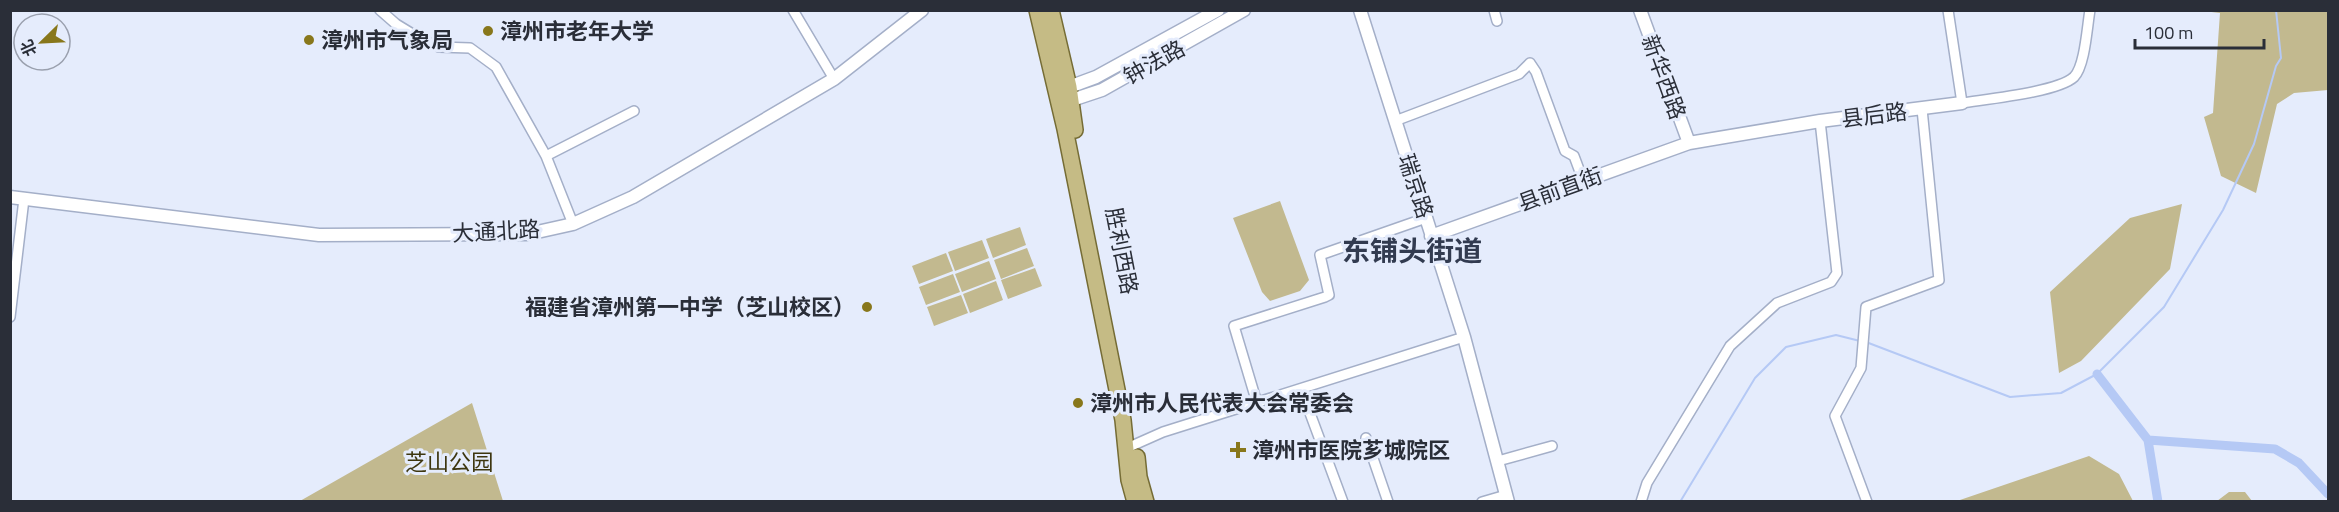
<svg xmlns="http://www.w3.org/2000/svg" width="2339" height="512" font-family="'Titillium Web','Noto Sans SC',sans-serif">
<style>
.green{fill:#c2b98f}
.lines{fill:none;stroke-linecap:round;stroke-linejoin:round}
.stream{stroke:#b5c9f5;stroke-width:2}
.canal{stroke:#b5c9f5;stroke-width:9}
.minor-casing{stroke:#a4afc8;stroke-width:12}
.tertiary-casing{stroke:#a4afc8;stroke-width:15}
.primary-casing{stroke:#756c35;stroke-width:18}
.minor{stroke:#fff;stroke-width:9}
.tertiary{stroke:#fff;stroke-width:12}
.primary{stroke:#c5bb85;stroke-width:15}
.poi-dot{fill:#88771b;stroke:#e5ecfc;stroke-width:2}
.labels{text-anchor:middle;stroke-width:6;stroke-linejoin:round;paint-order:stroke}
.poi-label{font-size:22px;font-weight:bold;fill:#2a2e38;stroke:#e5ecfc;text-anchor:start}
.street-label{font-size:22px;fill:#2a2e38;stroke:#e5ecfc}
.park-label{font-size:22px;fill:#3d360f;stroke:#e5ecfc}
.district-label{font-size:28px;font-weight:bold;fill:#323b50;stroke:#e5ecfc}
</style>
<rect width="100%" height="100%" fill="#e5ecfc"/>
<path class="green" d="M2203,11h125v79l-34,3 -17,11 -21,89 -35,-17 -17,-59 9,-4 7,-100z
M1280,201l29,79 -9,11 -30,10 -8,-9 -29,-74z
M2182,204l-12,65 -89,92 -22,12 -9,-81 80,-74z
M1020,227l6,18 -33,13 -7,-19z
M982,240l7,18 -34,13 -7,-19z
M1027,248l7,18 -33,13 -7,-19z
M946,253l7,18 -34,13 -7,-18z
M989,261l7,18 -34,13 -7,-18z
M1035,268l7,18 -34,13 -7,-19z
M953,274l7,18 -34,13 -7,-18z
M996,281l7,19 -33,13 -7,-19z
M961,295l7,18 -34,13 -7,-19z
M472,403l31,98h-203z
M2089,456l30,18 14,27h-176z
M2229,492h16l7,9h-35z"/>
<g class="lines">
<path class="stream" d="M1866,342l144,55 51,-4 36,-19 67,-67 59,-97 31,-66 22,-78 5,-8 -5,-48
M1680,502l75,-124 31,-31 50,-12 24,6"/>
<path class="canal" d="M2097,374l51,66
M2158,502l-10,-62 127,9 24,14 29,31"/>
<g class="minor-casing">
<path id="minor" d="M380,10l16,14 23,14 20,9 31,1 26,19 50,89 27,68
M793,10l41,69
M1494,10l3,11
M1948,10l14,93c25,-4 96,-11 112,-26 11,-11 13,-50 16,-67
M1395,121l124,-47 11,-11 6,9 29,79 9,5 9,24
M546,156l88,-45
M10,317l14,-118
M1301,389l42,113
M1257,403l-23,-77 91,-29 4,-2 -9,-40 106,-37
M1366,438l22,64
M1127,448l36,-16 301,-95
M1498,461l54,-15
M1482,502l24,-7
M1641,502l6,-19 83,-137 47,-43 54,-21 6,-9 -17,-152
M1867,502l-32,-86 26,-48 5,-61 73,-27 -17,-171"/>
</g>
<g class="tertiary-casing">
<path id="tertiary" d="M1360,10l104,327 44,165
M1640,10l49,133
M1061,87h8l27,-10 122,-67
M1063,103l39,-13 142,-80
M10,197l309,38 209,-1 45,-10 60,-27 201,-118 88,-69
M1431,236l258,-93 131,-22 142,-18"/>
</g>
<g class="primary-casing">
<path id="primary" d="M1037,10l28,119 58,291 6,60 6,22
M1051,10l18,77 6,43
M1137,457l2,20 7,25"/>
</g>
<use href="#minor" class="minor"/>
<use href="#tertiary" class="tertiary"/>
<use href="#primary" class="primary"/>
</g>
<g class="poi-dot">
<circle cx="488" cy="31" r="6"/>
<circle cx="309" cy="40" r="6"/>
<circle cx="867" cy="307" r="6"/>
<circle cx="1078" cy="403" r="6"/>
<path d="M1235 441h6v6h6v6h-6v6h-6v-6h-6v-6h6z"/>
</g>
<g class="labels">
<g class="poi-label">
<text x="500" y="39">漳州市老年大学</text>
<text x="321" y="48">漳州市气象局</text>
<text x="855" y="315" text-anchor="end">福建省漳州第一中学（芝山校区）</text>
<text x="1090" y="411">漳州市人民代表大会常委会</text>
<text x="1252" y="458">漳州市医院芗城院区</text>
</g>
<g class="street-label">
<text transform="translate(1154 62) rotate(-29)" y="8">钟法路</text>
<text transform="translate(1664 77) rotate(70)" y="8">新华西路</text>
<text transform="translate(1874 115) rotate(-7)" y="8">县后路</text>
<text transform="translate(1416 186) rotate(72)" y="8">瑞京路</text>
<text transform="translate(1560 189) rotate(-20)" y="8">县前直街</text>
<text transform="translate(496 231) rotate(-3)" y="8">大通北路</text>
<text transform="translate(1122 251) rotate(79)" y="8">胜利西路</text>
</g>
<g class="park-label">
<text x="449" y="470">芝山公园</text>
</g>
<g class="district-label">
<text x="1412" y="261">东铺头街道</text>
</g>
</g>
<rect width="2339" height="512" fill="none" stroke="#2a2e38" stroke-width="24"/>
<g transform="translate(42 42) rotate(246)"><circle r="28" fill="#e5ecfc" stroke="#9aa0ae" stroke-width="1.5"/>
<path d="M0-4.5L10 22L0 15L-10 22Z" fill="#88771b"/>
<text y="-9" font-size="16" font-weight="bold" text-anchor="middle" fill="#2a2e38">北</text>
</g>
<path d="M2135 39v9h129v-9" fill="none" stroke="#2a2e38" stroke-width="3"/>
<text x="2144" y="39" font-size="18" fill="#2a2e38" stroke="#e5ecfc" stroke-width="4.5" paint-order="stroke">100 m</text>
</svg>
